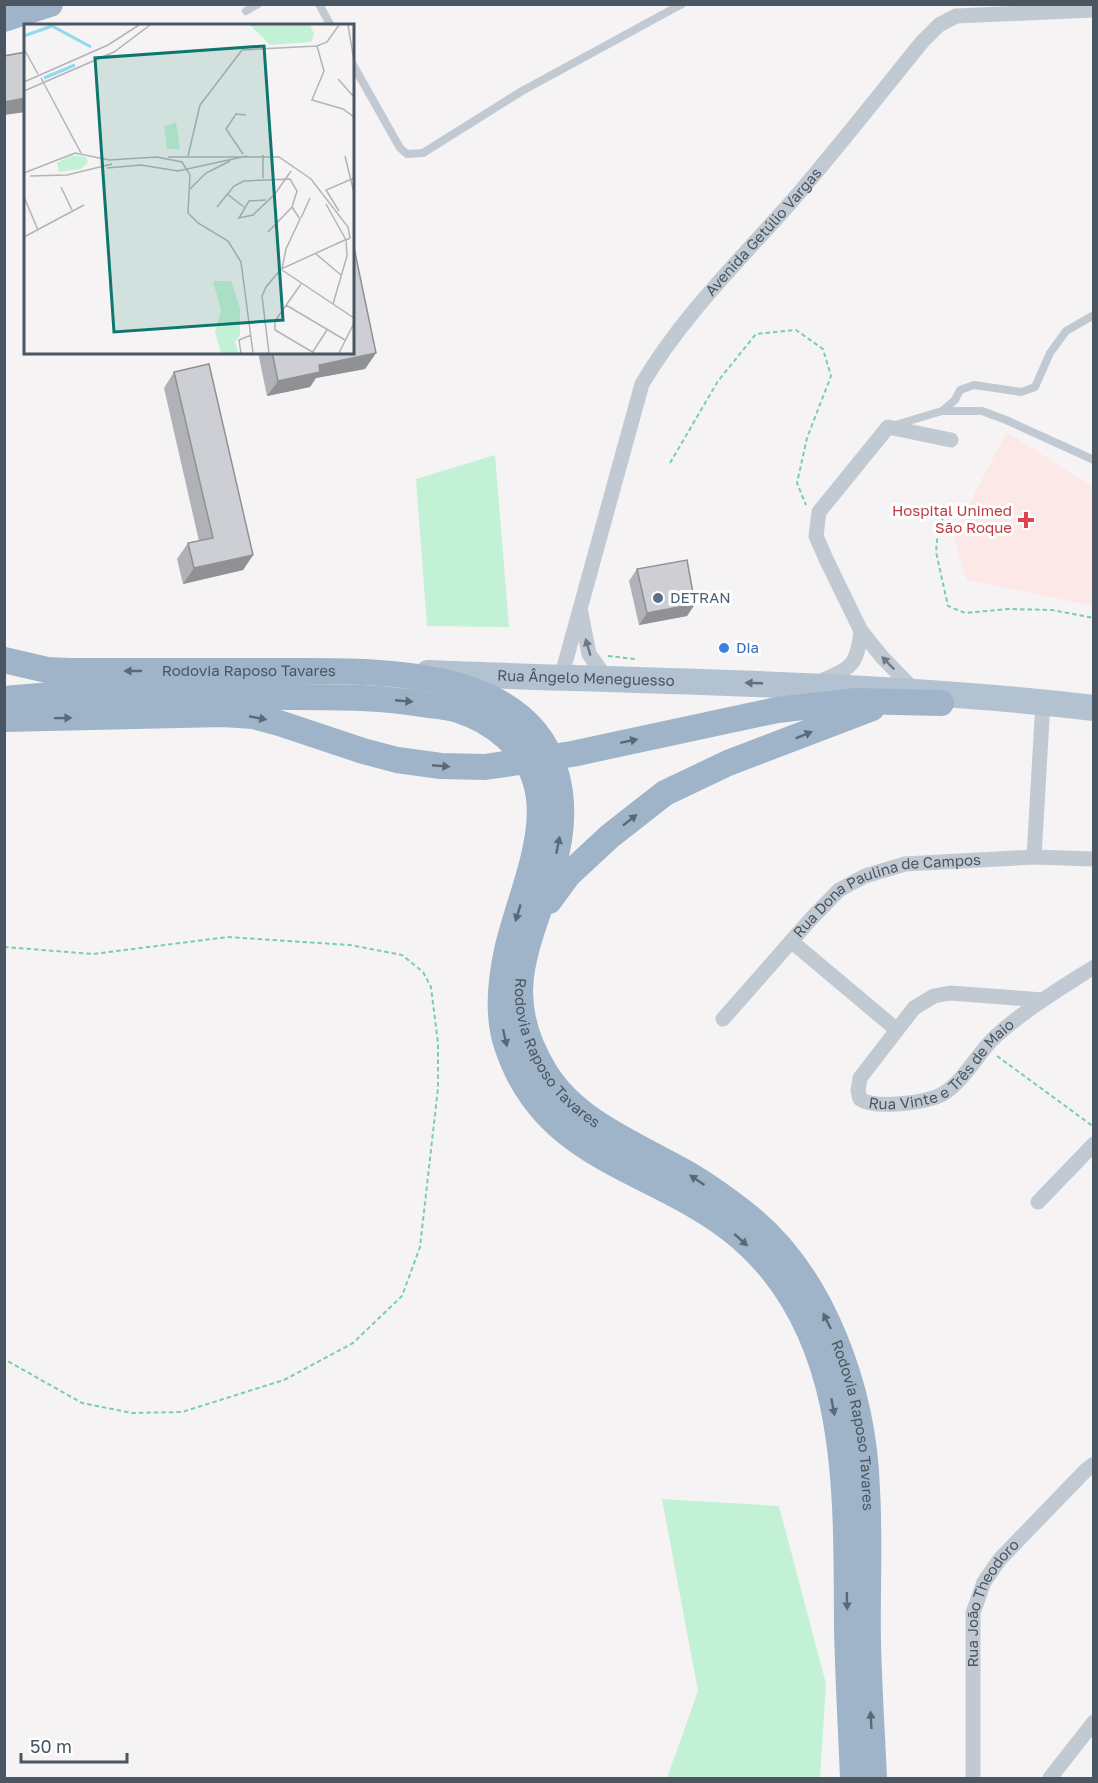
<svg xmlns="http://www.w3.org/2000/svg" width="1098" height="1783" font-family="'Golos Text',sans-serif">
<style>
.medical{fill:#fce8e6}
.green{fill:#c3f1d5}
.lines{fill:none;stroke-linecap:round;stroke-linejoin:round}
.path{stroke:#7ad0a6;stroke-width:2;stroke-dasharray:4.5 3;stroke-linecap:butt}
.service{stroke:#c1cad2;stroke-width:8}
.minor{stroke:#c1cad2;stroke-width:15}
.primary{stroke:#b3c2d1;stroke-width:26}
.trunk{stroke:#9fb4c9;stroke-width:26}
.wall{fill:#b0b2b7}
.shaded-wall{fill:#909195}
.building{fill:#cdcfd5;stroke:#909195;stroke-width:1.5}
.oneway{fill:#6e7983}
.oneway2{fill:#5b6976}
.oneway3{fill:#64717d}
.health-dot{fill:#e0444e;stroke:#fff;stroke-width:2}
.service-dot{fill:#5c6f8a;stroke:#fff;stroke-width:2}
.shop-dot{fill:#3f7fe0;stroke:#fff;stroke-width:2}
.labels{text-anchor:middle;stroke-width:6;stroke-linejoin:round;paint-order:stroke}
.street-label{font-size:15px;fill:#4a5661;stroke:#fff}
.health-label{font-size:15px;fill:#be3a42;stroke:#fff;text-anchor:end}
.service-label{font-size:15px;fill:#4e5e75;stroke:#fff;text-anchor:start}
.shop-label{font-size:15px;fill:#366cbe;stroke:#fff;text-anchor:start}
.inset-river{fill:none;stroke:#90daee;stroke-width:3}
.inset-road{fill:none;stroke:#b1b4b9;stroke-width:1.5}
.view{fill:#0f766e;fill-opacity:0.15;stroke:#0f766e;stroke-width:3}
.inset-edge{fill:none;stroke:#4a5661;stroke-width:3}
</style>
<rect width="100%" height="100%" fill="#f5f3f3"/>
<path class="medical" d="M1007,432l86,56v118l-126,-26 -15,-48 15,-24z"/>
<path class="green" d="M495,455l14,172 -82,-1 -11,-147z
M662,1499l117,7 47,178 -6,94h-153l31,-87z"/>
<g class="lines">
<path class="path" d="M670,463l48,-82 38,-47 40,-4 27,19 8,27 -24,62 -10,45 9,22
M946,510l-8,21 -2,21 12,54 17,7 43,-4 44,1 42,8
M608,656l27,3
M4,947l89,7 135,-17 122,8 52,10 21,17 8,15 7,56v45l-18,159 -18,49 -49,47 -69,37 -102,32 -50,1 -50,-10 -78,-44
M997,1056l97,71"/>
<path class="service" d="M319,4l12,22
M246,11l12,-7
M352,63l48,85 7,6 16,-1 99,-62 160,-87
M942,411l13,-11 5,-10 14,-5 47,7 14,-5 15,-34 16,-22 28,-16
M892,426l50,-15h40l24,9 88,40"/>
<g class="minor">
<path d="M581,613l8,41 18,25"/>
<path id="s1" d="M561,678l81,-294c40,-68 98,-124 150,-183 45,-52 87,-106 130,-159l17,-17 17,-9 138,-6"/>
<path d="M817,683c32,-15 40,-14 44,-52"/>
<path d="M916,692l-34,-35 -21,-26 -35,-72 -10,-23 3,-24 69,-85 63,13"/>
<path d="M1034,857l9,-155"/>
<path d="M791,941l106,89"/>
<path id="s2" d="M1043,1000l-93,-7 -16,3 -20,12 -54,70 -2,13 2,8c15,10 59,4 76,-2 24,-8 41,-44 60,-61 30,-27 65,-48 98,-69"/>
<path id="s3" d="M723,1019l86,-98 30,-31 26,-14 40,-12 129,-7 60,2"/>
<path d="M1038,1202l56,-58"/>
<path id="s4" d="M973,1778v-165l11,-31 16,-23 86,-89 8,-6"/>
<path d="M1050,1778l44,-56"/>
</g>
<path class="primary" id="s5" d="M428,673c222,9 445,9 666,35"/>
<g class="trunk">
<path d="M4,19l46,-15"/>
<path id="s6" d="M4,660l43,10 22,1c65,0 130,0 195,0 90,1 258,-12 291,99 10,32 7,67 -3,100 -23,77 -55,123 -7,202 31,51 93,73 143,102 19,11 38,25 55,38 81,62 121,180 124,278 3,51 0,102 1,153 1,45 4,90 6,135"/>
<path d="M4,699l48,-4c81,0 162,1 243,2 44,0 89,0 133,8 11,1 23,2 33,6 16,5 31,14 44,25 70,58 15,149 1,219 -6,30 -9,62 1,91 39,118 150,121 233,191 113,97 106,256 107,391 1,50 4,100 6,150"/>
<path d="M4,719l219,-5 30,2 26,7 84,28 34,9 44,6 44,1 87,-13 205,-44 79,-9 85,2"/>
<path d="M549,901l19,-26 42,-39 55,-43 63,-30 144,-55"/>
</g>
</g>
<path class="wall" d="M258,352h94l24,1 -11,16 -49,9 -6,9 -43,9z
M174,372l79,183 -10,15 -60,14 -6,-25 11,-16 11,-2 -35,-153z
M637,569l58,35 -8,12 -48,9 -10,-44z"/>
<path class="shaded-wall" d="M26,98v14l-22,3v-13z
M376,353l-11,16 -49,9 -6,9 -43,9 11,-15 41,-16z
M253,555l-10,15 -60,14 11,-16z
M695,604l-8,12 -48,9 8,-12z"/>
<path class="building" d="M26,52v46l-22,4v-46z
M352,238l24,115 -57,12 1,7 -42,9 -6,-29h80z
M209,364l44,191 -59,13 -6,-25 25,-5 -39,-166z
M687,560l8,44 -48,9 -10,-44z"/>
<defs><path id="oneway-solid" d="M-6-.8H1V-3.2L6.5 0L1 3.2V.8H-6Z" transform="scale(1.5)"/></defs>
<g class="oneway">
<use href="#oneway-solid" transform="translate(588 647) rotate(-106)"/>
<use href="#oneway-solid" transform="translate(888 663) rotate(-134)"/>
</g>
<g class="oneway2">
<use href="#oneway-solid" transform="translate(133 671) rotate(-180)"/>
<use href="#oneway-solid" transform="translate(404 701) rotate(5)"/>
<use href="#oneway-solid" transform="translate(63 718) rotate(-1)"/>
<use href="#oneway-solid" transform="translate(258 718) rotate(11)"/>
<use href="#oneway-solid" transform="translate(804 735) rotate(-22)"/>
<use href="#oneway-solid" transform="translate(629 741) rotate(-12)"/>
<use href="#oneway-solid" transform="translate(441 766) rotate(5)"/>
<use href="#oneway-solid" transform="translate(630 820) rotate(-38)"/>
<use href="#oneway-solid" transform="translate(558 845) rotate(-79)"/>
<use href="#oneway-solid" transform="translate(518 913) rotate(107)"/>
<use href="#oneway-solid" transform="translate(505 1038) rotate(77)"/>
<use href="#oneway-solid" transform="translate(697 1180) rotate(-146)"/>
<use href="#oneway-solid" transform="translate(741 1240) rotate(42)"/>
<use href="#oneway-solid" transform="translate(827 1321) rotate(-116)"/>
<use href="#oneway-solid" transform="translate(833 1407) rotate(79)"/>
<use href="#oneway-solid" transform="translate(847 1601) rotate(89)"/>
<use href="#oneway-solid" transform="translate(871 1720) rotate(-93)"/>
</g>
<use class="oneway3" href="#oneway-solid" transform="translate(754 683) rotate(-178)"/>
<path class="health-dot" d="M1023 511h6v6h6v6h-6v6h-6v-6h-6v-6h6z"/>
<circle class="service-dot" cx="658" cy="598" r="6"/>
<circle class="shop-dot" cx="724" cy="648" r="6"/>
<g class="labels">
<g class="street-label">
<text dy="5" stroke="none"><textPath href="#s1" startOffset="500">Avenida Getúlio Vargas</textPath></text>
<text dy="5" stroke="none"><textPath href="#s6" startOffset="246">Rodovia Raposo Tavares</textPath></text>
<text dy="5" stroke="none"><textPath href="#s5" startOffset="158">Rua Ângelo Meneguesso</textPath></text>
<text dy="5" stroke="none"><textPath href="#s3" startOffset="216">Rua Dona Paulina de Campos</textPath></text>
<text dy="5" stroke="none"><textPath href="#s6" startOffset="892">Rodovia Raposo Tavares</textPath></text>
<text dy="5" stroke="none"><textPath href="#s2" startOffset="340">Rua Vinte e Três de Maio</textPath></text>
<text dy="5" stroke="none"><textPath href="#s6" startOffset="1396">Rodovia Raposo Tavares</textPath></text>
<text dy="5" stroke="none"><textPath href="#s4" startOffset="180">Rua João Theodoro</textPath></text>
</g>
<g class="health-label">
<text x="1012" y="516">Hospital Unimed<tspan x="1012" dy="17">São Roque</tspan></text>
</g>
<g class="service-label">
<text x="670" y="603">DETRAN</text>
</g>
<g class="shop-label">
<text x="736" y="653">Dia</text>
</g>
</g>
<g transform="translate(24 24)">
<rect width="330" height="330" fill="#f5f3f3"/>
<path d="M226,1h60l4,9 -3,8 -41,3zM152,98l4,27h-13l-3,-22zM47,131l15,2 2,5 -7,7 -22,3 -2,-9zM189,257h18l9,27v27l-5,7 3,11h-17l-6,-21 6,-22z" fill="#c3f1d5"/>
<path class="inset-river" d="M0,12l28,-10 39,21M20,54l31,-13"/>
<path class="inset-road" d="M324,1l6,36M293,22l10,-4 12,-17M0,25l14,25M17,54l40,75M314,55l16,18M0,58l84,-37 31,-20M0,67l90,-39 36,-27M219,130l-17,-25 10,-15 10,1M239,131v23M164,132l12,-51 42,-55 75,-4 7,25 -12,29 31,9 11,8M321,132l9,37M144,133h111l32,22 37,48 2,11 -4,2M83,144l34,-3 37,6 69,-15M0,149l51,-20 34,7 48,-3 25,5 8,13 -2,38 10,10 30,18 13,21 12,91M6,152l37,-1 45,-11M37,163l11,23M165,166l17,-17 24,-12M203,170l17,13M0,173l14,33M242,176l-17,1 -10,17 14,-3 22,-21 16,-23M302,180l20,36M193,183l17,-21 10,-5 46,-2 7,12 -5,16 -24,25M315,187l-13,-21 28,-12M277,194l9,-20M0,213l60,-32M322,216l1,16 -14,48 21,14M292,230l25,21M258,245l4,-20 14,-30 -8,-12M258,246l51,34M277,260l-26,37v9l39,23M262,281l59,35M217,329l-2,-13 12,-5M245,329l-7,-57 4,-9 15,-18 64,-29M288,329l15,-23M315,329l15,-30"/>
<path class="view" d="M240,22l19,274 -169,12 -19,-274z"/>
<rect width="330" height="330" class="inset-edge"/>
</g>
<rect width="1098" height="1783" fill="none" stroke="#4a5661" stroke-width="12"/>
<path d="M21 1753v9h106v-9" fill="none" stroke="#4a5661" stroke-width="3"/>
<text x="30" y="1753" font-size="18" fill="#4a5661" stroke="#ffffff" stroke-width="4.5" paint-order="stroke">50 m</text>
</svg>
